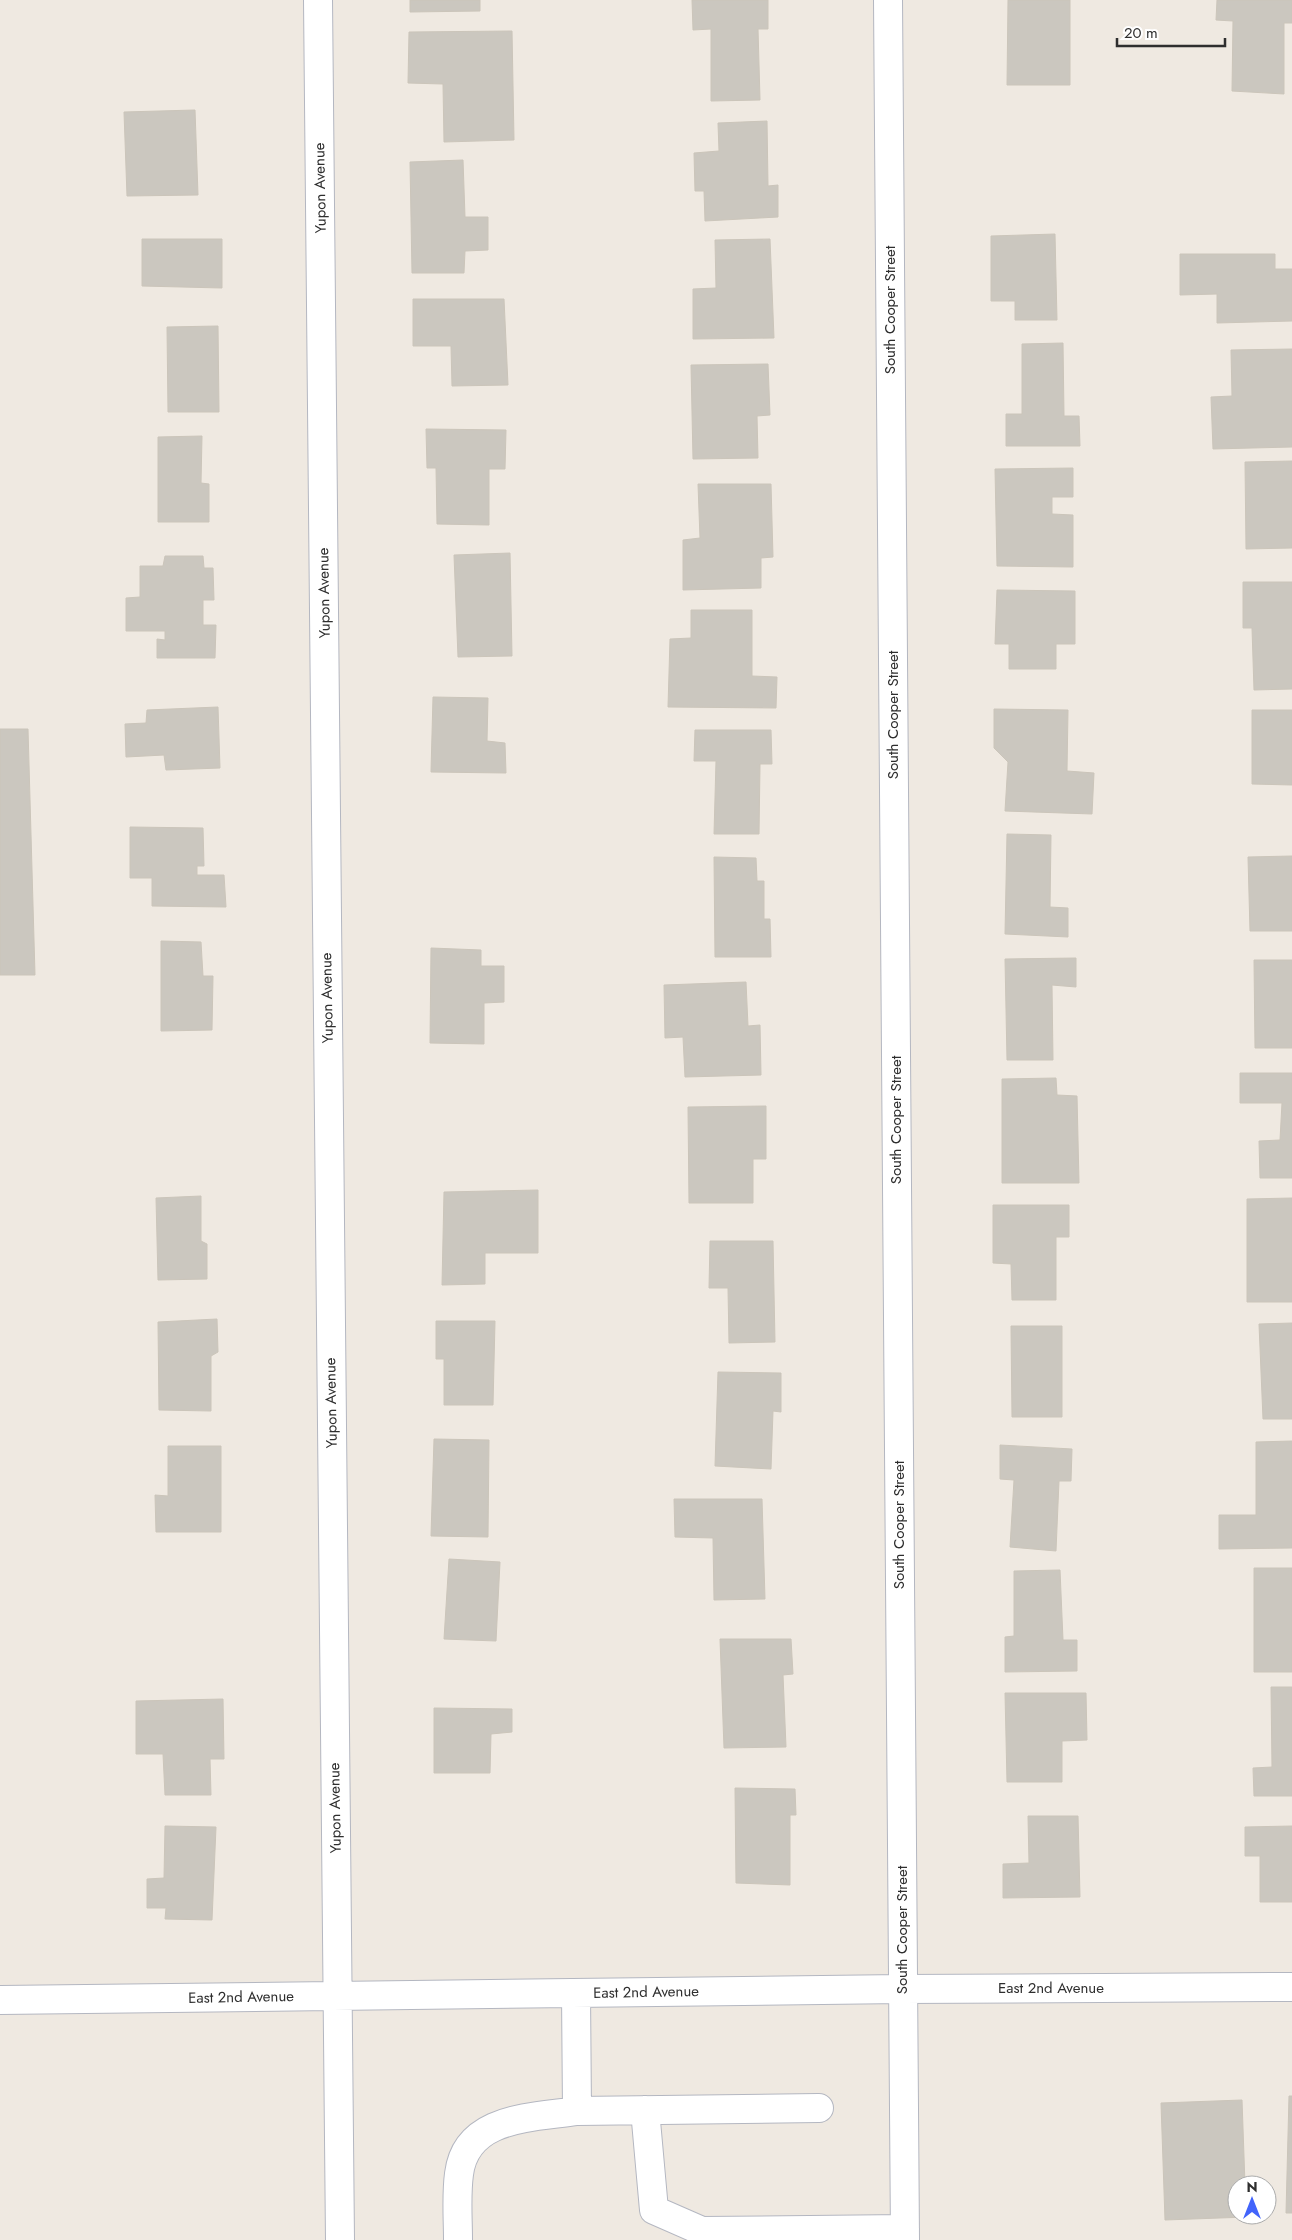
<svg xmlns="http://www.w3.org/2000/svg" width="1292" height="2240" font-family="Jost,sans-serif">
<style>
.building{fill:#cbc7bf;stroke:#cbc5ba}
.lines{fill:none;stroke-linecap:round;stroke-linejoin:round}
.minor-casing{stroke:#b4b7c1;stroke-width:30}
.minor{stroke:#fff;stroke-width:28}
.labels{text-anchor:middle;stroke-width:4;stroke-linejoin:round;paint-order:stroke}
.street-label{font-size:15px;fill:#2e2e2e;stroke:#fff}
</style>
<rect width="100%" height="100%" fill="#efe9e1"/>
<path class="building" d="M410,0h70v11l-70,1z
M692,0h76v29h-10l2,71 -49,1v-72l-18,1z
M1008,0h62v85h-63z
M1217,0h75v23h-8v71l-52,-3 1,-70 -17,-1z
M512,31l2,109 -70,2 -1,-58 -35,-1 1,-51z
M195,110l3,85 -71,1 -3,-84z
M767,121l1,65 10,-1v32l-73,4 -1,-30h-9l-1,-38 25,-2 -1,-28z
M463,160l2,57h23v33l-23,1 -1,22h-52l-2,-111z
M1055,234l2,86h-42v-19h-24v-65z
M142,239h80v49l-80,-2z
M770,239l4,99 -81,1v-50l23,-1 -1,-48z
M1180,254h95v15h17v52l-75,2v-29l-37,1z
M413,299h91l4,86 -56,1 -1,-40h-38z
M218,326l1,86h-51l-1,-85z
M1063,343l1,73h15l1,30h-74v-32h16v-70z
M1292,349v98l-79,2 -2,-52 21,-1 -1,-46z
M768,364l2,51 -13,1 1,42 -65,1 -2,-94z
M426,429l80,1 -1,39h-16v56l-52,-1 -1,-56h-9z
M202,436l-1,47 8,1v38h-51v-85z
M1292,461v87l-46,1 -1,-87z
M1073,468v29h-21v17l21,1v52l-76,-1 -2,-97z
M698,484h73l2,73 -12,1v30l-78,2v-50l17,-2z
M510,553l2,103 -54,1 -4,-102z
M165,556h38l1,12h9l1,32h-11v25h13l-1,33h-58v-19l8,1v-9h-39v-33l14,-1v-31h23z
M1243,582h49v107l-38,1 -2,-62h-9z
M997,590l78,1v53h-19v25h-47v-25h-14z
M691,610h61v66l25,1 -1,31 -108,-1 2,-68 21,-1z
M433,697l55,1 -1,43 18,2 1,30 -75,-1z
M218,707l2,61 -54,2 -2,-15 -38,2 -1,-33 21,-1 1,-13z
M994,709l74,1 -1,61 27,2 -2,41 -87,-3 3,-49 -14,-14z
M1252,710h40v75l-40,-1z
M0,729h28l7,246h-35z
M695,730h76l1,34h-12l-1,70h-45l2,-73h-22z
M130,827l73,1 1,38h-7v9h27l2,32 -74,-1v-28h-22z
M1007,834l44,1 -1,72 18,1v29l-63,-3z
M1292,856v75h-42l-2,-74z
M714,857l42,1 1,23h7v38h6l1,38h-56z
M161,941l40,1 2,34h10l-1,54 -51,1z
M431,948l50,2v16h23v36l-20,1v41l-54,-1z
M1076,958v29l-24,-2 1,75h-46l-2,-101z
M1254,960h38v88h-37z
M746,982l2,44 12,-1 1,50 -76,2 -2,-40 -18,1 -1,-53z
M1240,1073h52v105h-32l-1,-37 21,-1 2,-37h-42z
M1056,1078l1,17 20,1 2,87h-77v-104z
M766,1106v53h-13v44h-64l-1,-96z
M538,1190v63h-53v31l-43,1 2,-93z
M201,1196v45l6,3v35l-49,1 -2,-82z
M1292,1198v104h-45v-103z
M993,1205h76v32h-13v63h-44l-1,-36 -18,-1z
M710,1241h63l2,101 -46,1 -1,-55h-19z
M217,1319l1,33 -7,4v55l-52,-1 -1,-88z
M436,1321h59l-2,84h-49v-46h-8z
M1292,1323v96h-29l-4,-95z
M1011,1326h51v91h-50z
M718,1372l63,1v39l-8,-1 -2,58 -56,-3z
M434,1439l55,1 -1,97 -57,-1z
M1292,1441v107l-73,1v-34h37v-73z
M1000,1445l72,4 -1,32h-12l-3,70 -46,-4 4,-67 -14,-1z
M168,1446h53v86h-65l-1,-37 13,1z
M674,1499h88l3,100 -51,1 -1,-62 -38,-1z
M449,1559l51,3 -4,79 -52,-2z
M1254,1568h38v104h-38z
M1060,1570l3,70h14v31l-72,1v-35l9,-1v-65z
M720,1639h71l2,35 -10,1 3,72 -62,1z
M1271,1687h21v109h-38l-1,-28 19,-1z
M1005,1693h81l1,47 -25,1v41h-55z
M223,1699l1,60h-14l1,36h-46l-2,-41h-27v-53z
M434,1708l78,1v23l-21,2 -1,39h-56z
M735,1788l60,1 1,26h-6v70l-54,-2z
M1028,1816h50l2,81 -77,1v-34l26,-1z
M165,1826l51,1 -4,93 -47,-1 1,-11h-19v-29l17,-1z
M1292,1826v76h-32v-46h-15v-29z
M1289,2096h3v117h-6z
M1242,2100l3,85h-8v30h10v2l-82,3 -4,-117z"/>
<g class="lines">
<g class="minor-casing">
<path id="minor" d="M318,0l22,2240
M888,0l17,2240
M0,2000l902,-11 390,-2
M645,2110l9,100 48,21 203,-2
M577,2111l242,-3
M458,2240c0,-22 -2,-44 1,-66 7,-58 73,-56 118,-63l-1,-118"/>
</g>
<use href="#minor" class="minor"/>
</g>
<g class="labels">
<g class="street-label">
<text transform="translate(320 188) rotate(-91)" y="5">Yupon Avenue</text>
<text transform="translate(890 310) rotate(-90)" y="5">South Cooper Street</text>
<text transform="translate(324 593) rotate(-91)" y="5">Yupon Avenue</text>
<text transform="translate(893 715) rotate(-90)" y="5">South Cooper Street</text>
<text transform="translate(327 998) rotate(-91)" y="5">Yupon Avenue</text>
<text transform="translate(896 1120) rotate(-90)" y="5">South Cooper Street</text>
<text transform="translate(331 1403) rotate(-91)" y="5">Yupon Avenue</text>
<text transform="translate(899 1525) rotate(-90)" y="5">South Cooper Street</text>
<text transform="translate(335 1808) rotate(-91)" y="5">Yupon Avenue</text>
<text transform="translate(902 1930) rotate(-90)" y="5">South Cooper Street</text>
<text x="1051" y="1993">East 2nd Avenue</text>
<text transform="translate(646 1992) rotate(-1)" y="5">East 2nd Avenue</text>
<text transform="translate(241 1997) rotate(-1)" y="5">East 2nd Avenue</text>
</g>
</g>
<g transform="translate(1252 2200)"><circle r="24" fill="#ffffff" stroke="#ababab"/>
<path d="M0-4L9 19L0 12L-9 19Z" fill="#4264fb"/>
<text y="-8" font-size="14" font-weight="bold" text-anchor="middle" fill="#2e2e2e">N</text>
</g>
<path d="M1117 38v8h108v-8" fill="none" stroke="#2e2e2e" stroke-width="2.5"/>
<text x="1124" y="38" font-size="15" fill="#2e2e2e" stroke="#ffffff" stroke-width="4" paint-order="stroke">20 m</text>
</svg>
